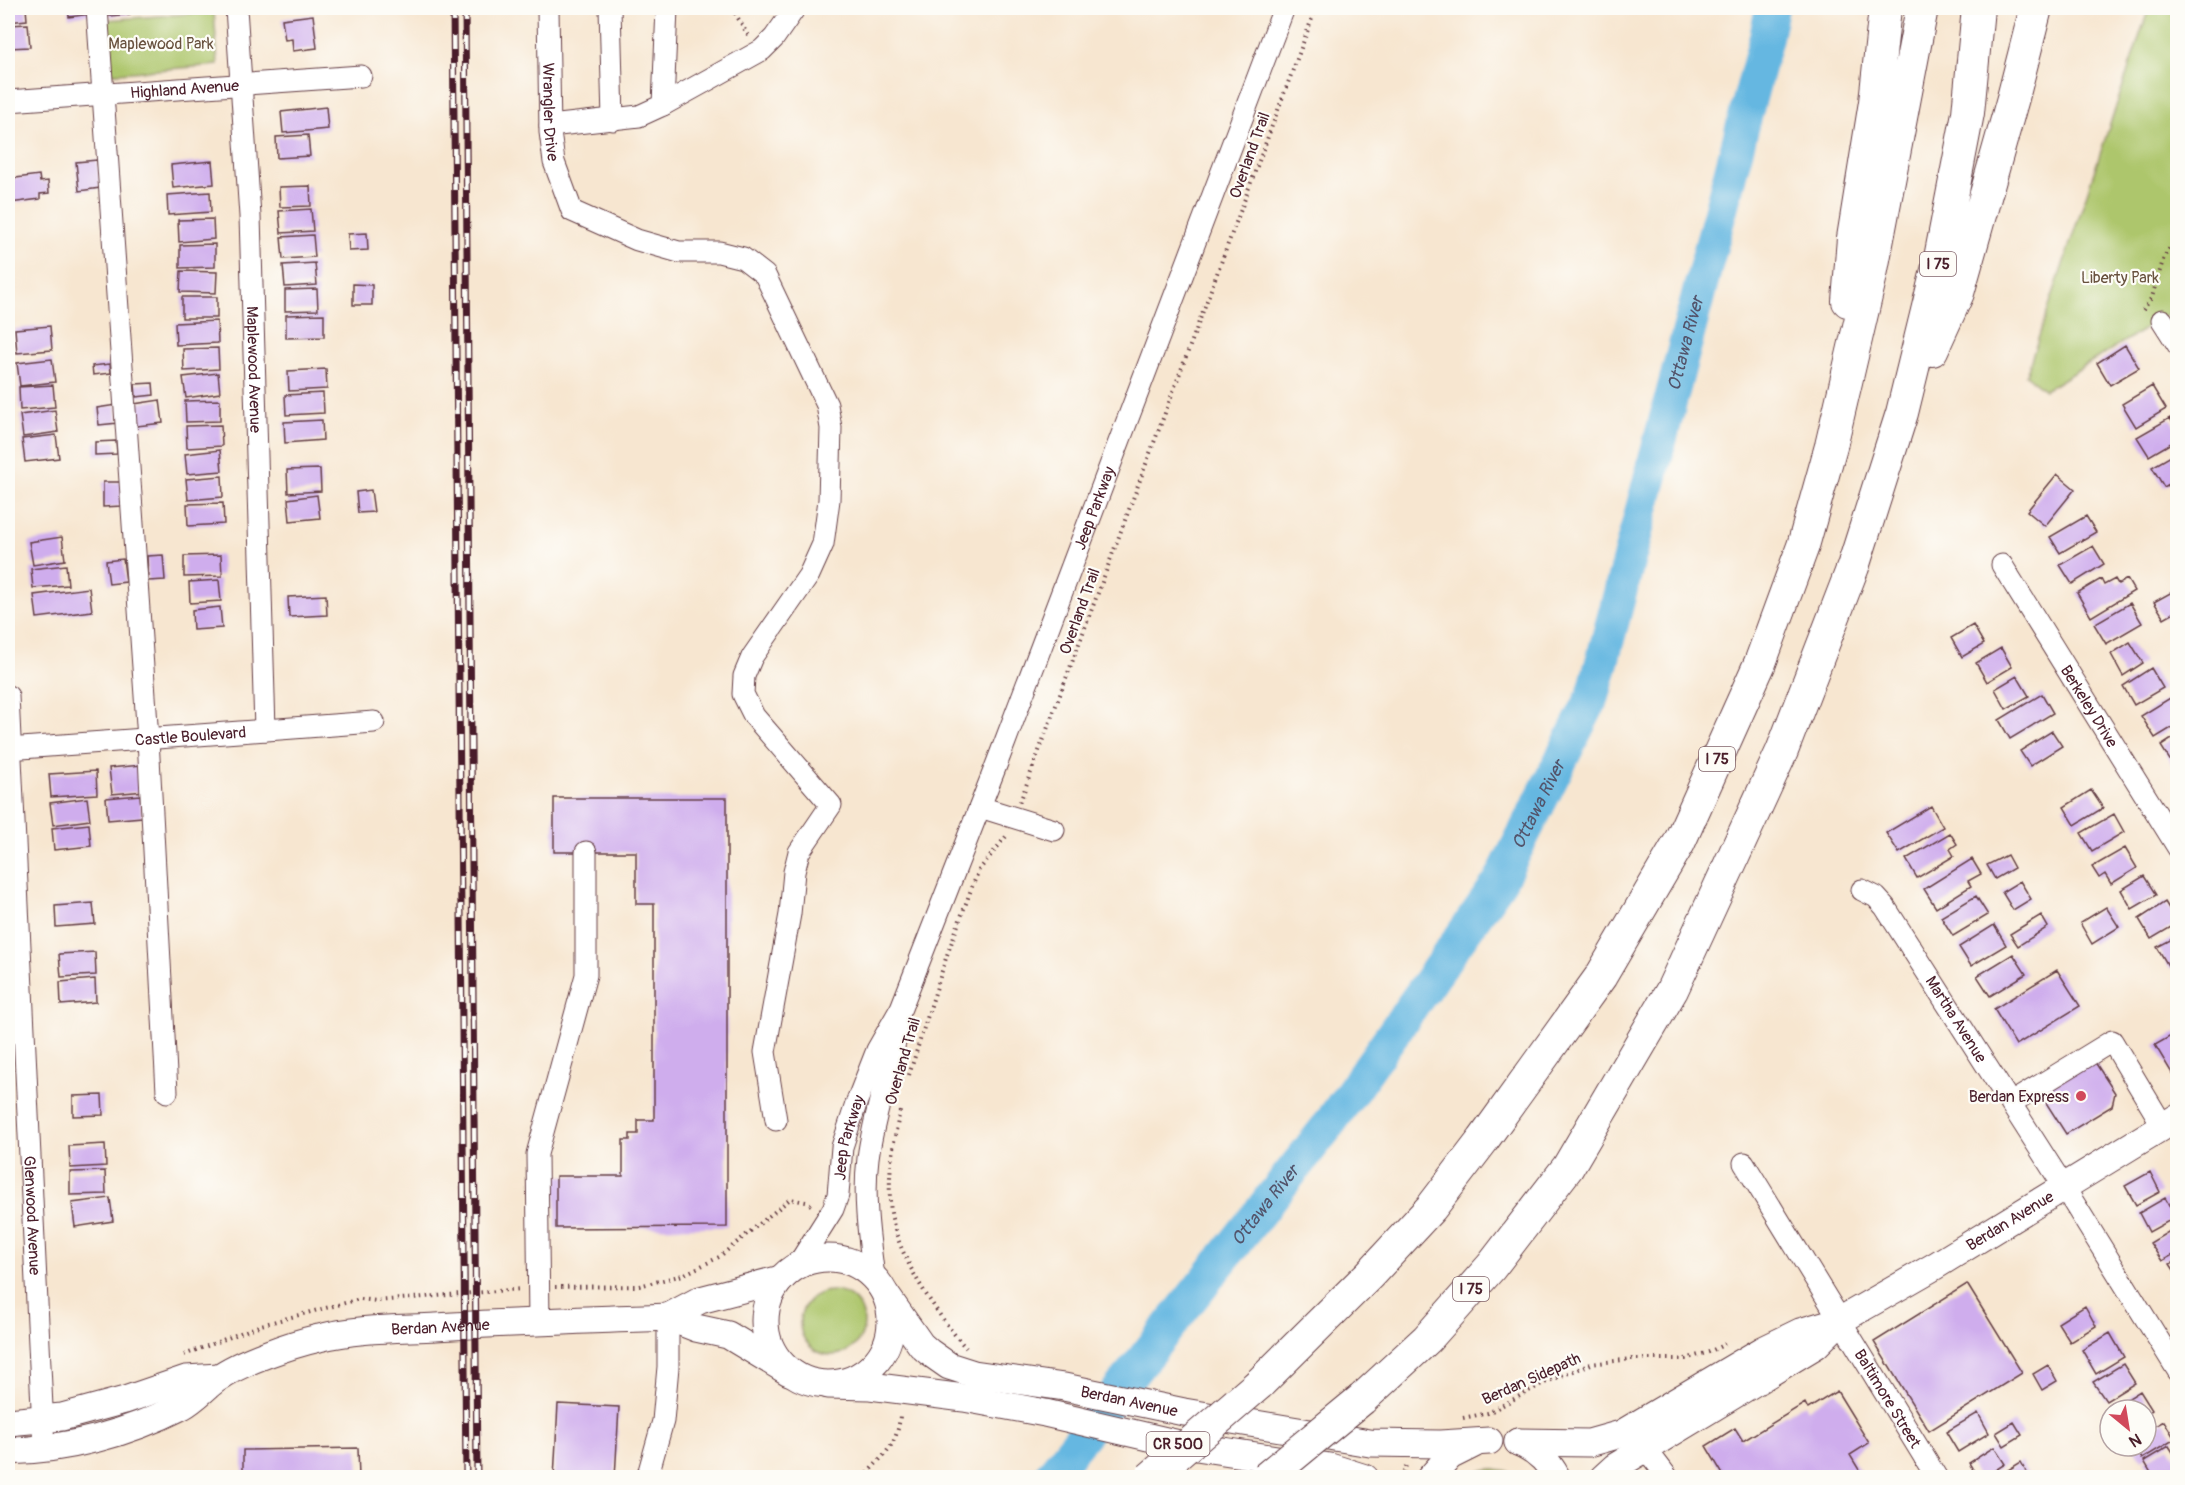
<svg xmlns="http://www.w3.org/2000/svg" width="2185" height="1485" font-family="Pangolin,sans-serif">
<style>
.green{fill:#adc66c;stroke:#7c724c;stroke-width:1.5}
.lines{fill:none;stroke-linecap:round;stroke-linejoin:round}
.river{stroke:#65b7e1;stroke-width:34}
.building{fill:#cfaded}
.minor-casing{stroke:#643d44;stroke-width:23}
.major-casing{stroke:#643d44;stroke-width:29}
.highway-casing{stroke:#643d44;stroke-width:34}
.path{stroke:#643d44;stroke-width:4;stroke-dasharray:1.5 4.5;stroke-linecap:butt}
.minor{stroke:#fff;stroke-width:21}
.major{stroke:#fff;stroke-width:27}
.highway{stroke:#fff;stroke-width:32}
.rail-casing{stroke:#4a1f2b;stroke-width:7}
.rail{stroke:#fdfcf7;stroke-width:4.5;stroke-dasharray:14;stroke-linecap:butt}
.highway-bridge-casing{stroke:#643d44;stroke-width:34;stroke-linecap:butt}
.highway-bridge{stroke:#fff;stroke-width:32}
.poi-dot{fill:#d1495b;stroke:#fdfcf7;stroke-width:2}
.labels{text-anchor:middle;stroke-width:4.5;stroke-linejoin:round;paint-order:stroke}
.shield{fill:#fdfcf7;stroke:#806168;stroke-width:1.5}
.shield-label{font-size:15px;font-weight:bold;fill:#4a1f2b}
.park-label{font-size:16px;fill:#68513e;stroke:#fdfcf7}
.street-label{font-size:16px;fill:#4a1f2b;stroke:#fdfcf7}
.poi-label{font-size:16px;fill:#4a1f2b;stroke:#fdfcf7;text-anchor:end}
.water-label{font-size:18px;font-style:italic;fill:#53546b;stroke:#fdfcf7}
</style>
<rect width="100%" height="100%" fill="#fdfcf7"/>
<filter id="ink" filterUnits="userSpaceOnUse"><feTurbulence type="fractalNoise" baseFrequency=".0167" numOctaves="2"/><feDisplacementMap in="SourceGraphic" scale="12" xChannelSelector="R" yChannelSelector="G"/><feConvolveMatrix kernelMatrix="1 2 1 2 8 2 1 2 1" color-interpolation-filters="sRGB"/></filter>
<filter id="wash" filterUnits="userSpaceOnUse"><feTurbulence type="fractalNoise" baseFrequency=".008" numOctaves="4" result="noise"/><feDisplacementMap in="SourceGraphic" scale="24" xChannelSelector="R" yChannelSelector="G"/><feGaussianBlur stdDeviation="1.35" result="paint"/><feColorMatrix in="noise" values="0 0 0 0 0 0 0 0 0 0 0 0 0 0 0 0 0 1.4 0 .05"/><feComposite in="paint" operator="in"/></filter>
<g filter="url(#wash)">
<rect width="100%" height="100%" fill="#f7e6d0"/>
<path class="green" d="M2149,8h28v301l-132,81 -19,-15z
M214,12l4,53 -111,9 -3,-54z
M800 1323a32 32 0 1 1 64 0a32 32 0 1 1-64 0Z
M1494,1469l13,2 10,6h-49l13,-7z"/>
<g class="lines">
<path class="river" id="s1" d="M1049,1478l278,-351 173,-246 93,-185 173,-659 6,-29"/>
</g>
<g id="blocks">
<path class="building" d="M8,8h18l1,12 -19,2z
M68,8h21l1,6 -21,3z
M109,8h20l1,6 -20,2z
M313,15l4,33 -24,3 -1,-12 -7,1 -3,-21z
M28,24l2,23 -22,1v-23z
M326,107l2,22 -45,4 -2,-21z
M308,135l2,21 -33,2 -1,-21z
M97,160l3,28 -21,3 -3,-29z
M212,161l2,23 -41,4 -2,-23z
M39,175l1,7 8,-1 1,12 -9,1v5l-30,4 -2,-24z
M310,186l1,20 -31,1 -1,-20z
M210,192l1,20 -43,3 -1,-20z
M311,209l2,22 -32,2 -2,-22z
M213,219l1,20 -35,3 -1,-22z
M367,233l1,17 -19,1 -1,-17z
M313,235l2,22 -32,2 -2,-22z
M215,244v23l-35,1v-23z
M315,263l2,22 -32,2 -2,-22z
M181,271l36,1 -1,21 -36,-1z
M353,284l19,1v20h-19z
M317,289l1,21 -33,1v-21z
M182,297h35v21h-35z
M324,314v23l-38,1v-23z
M217,321l1,22 -42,2 -1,-22z
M50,326l2,24 -35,3 -2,-24z
M2125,345l14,23 -29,17 -13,-22z
M218,348l1,21 -35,2 -1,-22z
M52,359l3,23 -35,4 -3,-23z
M110,364l1,9 -18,2 -1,-9z
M326,369l1,20 -38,2 -1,-20z
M218,373l2,20 -34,5 -3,-21z
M153,383l1,12 -18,2 -1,-13z
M53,385l2,22 -35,3 -1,-23z
M2152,386l14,23 -30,18 -14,-23z
M323,393l1,20 -38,2 -1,-20z
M160,400l3,23 -26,3 -3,-22z
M220,400v21l-34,1 -1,-21z
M116,405l2,18 -19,2 -2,-17z
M55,410l3,22 -35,5 -3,-22z
M2170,418l8,13v8l-29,17 -12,-19z
M322,420l1,20 -38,3 -1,-21z
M221,425l1,21 -35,2 -1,-22z
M56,435l3,23 -34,4 -3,-23z
M116,441l1,13 -22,1v-13z
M220,450l2,21 -35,3 -2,-20z
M2178,452v27l-14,8 -12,-20z
M320,469l1,22 -33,2 -1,-23z
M2057,474l18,15 -30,37 -18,-15z
M222,476l1,21 -35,3 -2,-21z
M103,482h18l1,24 -19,1z
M371,490l3,22 -16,1 -2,-21z
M317,495l3,23 -30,3 -2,-22z
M223,503l1,21 -36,2 -1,-22z
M2086,516l10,16 -36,21 -10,-16z
M62,537l3,23 -32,5 -4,-23z
M2093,546l11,18 -32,20 -12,-19z
M163,555l2,25 -17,1 -1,-25z
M221,555l1,21 -38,1v-21z
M123,559l3,23 -17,2 -3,-23z
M66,565l2,20 -35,3 -2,-19z
M2101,579l3,6 11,-6 3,5 9,-5 7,12 -43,26 -14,-24z
M219,580l2,21 -31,2 -1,-21z
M89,588l3,23 -55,7 -3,-23z
M2172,592l6,10v8l-14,8 -10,-16z
M326,595l1,20 -38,2 -1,-20z
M2130,603l12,20 -36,21 -12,-20z
M220,607l2,21 -29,2 -1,-20z
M1973,625l11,19 -22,13 -11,-19z
M2130,642l13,21 -20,13 -12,-22z
M2001,648l11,19 -25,15 -11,-19z
M2151,668l12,20 -29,17 -11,-19z
M2017,676l12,20 -23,13 -11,-20z
M2042,694l11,19 -43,26 -11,-19z
M2175,695l3,4v25l-23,14 -14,-22z
M2052,731l10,15 -32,20 -10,-15z
M2178,735v27l-5,3 -12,-19z
M142,765l3,26 -33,3 -3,-26z
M96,771l1,23 -46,3 -2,-23z
M2091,790l12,18 -28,17 -11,-18z
M140,795l2,22 -34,3 -2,-22z
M87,798l3,22 -37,5 -3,-22z
M554,798h173v429l-171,1v-52h67v-36h7v-6h8v-14h16v-216h-18v-52h-82z
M1931,806l12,21 -44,26 -13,-20z
M2114,814l10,18 -32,19 -11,-18z
M89,824l2,22 -37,4 -2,-22z
M1950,833l7,11 -7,5 4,7 -37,22 -11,-19z
M2125,848l12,20 -26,16 -6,-10 -6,4 -7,-11z
M2007,855l7,13 -19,11 -8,-14z
M1972,859l9,15 -13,7 3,5 -35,22 -12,-19z
M2144,876l12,19 -24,14 -11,-19z
M2020,881l11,18 -18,11 -11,-18z
M1976,896l12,19 -35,21 -12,-19z
M2165,902l13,21 -27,16 -12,-20z
M93,903l2,21 -39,3 -1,-21z
M2106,907l13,20 -27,17 -12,-21z
M2041,915l7,12 -30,19 -8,-12z
M1994,925l12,20 -35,21 -12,-19z
M2178,936v29l-8,4 -13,-22z
M95,952l1,23 -35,2 -2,-23z
M2013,954l13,20 -36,22 -13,-20z
M2057,970l23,36 -64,39 -22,-36z
M95,979l1,23 -35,3 -1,-23z
M2178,1032v40l-5,3 -18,-30z
M2093,1059l22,34 -3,13 -46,28 -23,-36 10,-6 -4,-6z
M102,1095l1,20 -30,1v-20z
M105,1144l1,22 -36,2 -1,-22z
M105,1171l1,23 -36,1v-23z
M2150,1172l10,20 -24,13 -11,-19z
M110,1198l3,23 -38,6 -3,-24z
M2165,1198l11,19 -27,15 -10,-19z
M2178,1226v26l-16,9 -12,-18z
M2178,1260v16l-8,-12z
M1967,1284l55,89 -93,58 -55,-89z
M2085,1306l11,20 -26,16 -12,-19z
M2110,1333l14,24 -28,17 -14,-24z
M2123,1364l12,19 -29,18 -13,-19z
M2048,1365l9,16 -15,9 -9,-16z
M1837,1391l32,52 -19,12 14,23h-139l-19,-32 29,-18 8,13 62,-38 3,6z
M2140,1391l12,19 -6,4v-4h-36z
M558,1404l61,3 -4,71h-61z
M1978,1413l11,20 -31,19 -12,-20z
M2164,1421l11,18 -33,20 -8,-13h12v-15z
M2014,1422l8,13 -18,11 -8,-13z
M2169,1446l9,14v9l-14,9h-10l-10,-17z
M1994,1447l11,17 -22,14h-5l-9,-15z
M358,1448l1,30h-116v-28z
M2021,1462l9,16h-35z"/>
</g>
</g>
<g filter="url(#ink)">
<use href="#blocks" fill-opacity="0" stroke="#643d44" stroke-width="1.5"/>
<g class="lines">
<g class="minor-casing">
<g id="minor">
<path d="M97,8l51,731 19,353"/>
<path id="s2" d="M236,8l14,208 15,514"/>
<path id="s3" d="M548,8l2,124 4,30 18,49 65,29 42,12h40l24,6 22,17 62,130 4,23 -2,72 -6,44 -14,31 -57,82 -8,19 -1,18 11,22 77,89 -32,47 -5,20 -4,42 -25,138 11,68"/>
<path d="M610,8l3,112"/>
<path id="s4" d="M8,101l353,-25"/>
<path d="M663,105l99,-55 12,-12 21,-30"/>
<path d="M550,126l89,-10 24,-11 4,-97"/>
<path d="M2162,320l16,25"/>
<path id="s5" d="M2002,565l176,283"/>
<path id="s6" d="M8,696l36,753"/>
<path id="s7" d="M8,749l366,-27"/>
<path d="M980,807l74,23"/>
<path id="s8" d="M1862,890l14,7 9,10 179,280 114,184"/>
<path d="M2011,1103l101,-62 51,85"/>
<path id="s9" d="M1744,1163l193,315"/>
<path id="s10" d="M797,1266l36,-57 5,-14 4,-48 15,-46 20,-51 24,-42 96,-245 287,-755"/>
<path d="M874,1277c-5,-39 -11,-80 -6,-119 6,-46 23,-90 31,-135"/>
<path d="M539,1322l-2,-168 49,-179v-123"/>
<path d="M1646,1449l22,29"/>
<path d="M647,1478l16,-57 5,-54v-50"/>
</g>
</g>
<g class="major-casing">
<g id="major">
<circle cx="828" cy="1321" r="63"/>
<path id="s11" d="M886,1295l35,50 8,7 20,14 25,8 90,13 120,25 186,31 70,1 49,-3"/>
<path d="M668,1317l32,-17 81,-21"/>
<path d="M828,1385l42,1 94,12 81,15 138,32 147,22 35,11"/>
<path d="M8,1422l54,-5 63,-17 61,-21 33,-2"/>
<path id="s12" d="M1518,1442l71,1 32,-9 142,-84 37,-18 41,-12 94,-54 243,-149"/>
<path d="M1518,1442c17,7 30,18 39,36"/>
<path id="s13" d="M8,1451c59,-1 121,-18 174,-45 13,-7 24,-20 36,-28 22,-16 74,-34 101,-40 38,-10 79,-9 117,-11 77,-5 155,-7 232,-10l28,11 32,7 61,37"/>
<path d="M1430,1478l20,-22 24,-12"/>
<path d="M1603,1478l12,-11 201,-122 20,-20"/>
</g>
</g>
<g class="highway-casing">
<path id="highway" d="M1848,301l5,-63 22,-136 10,-94
M1932,350l26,-57 55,-195 23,-90
M1259,1384l110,-109 62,-67 52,-68 118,-164 78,-133 81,-180 43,-117 28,-100 40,-171 51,-267
M1362,1399l65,-60 64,-72 77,-100 104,-177 110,-239 71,-184 49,-154 38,-155 28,-145 10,-105"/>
</g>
<path class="path" d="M732,8l16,27
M2143,310l9,-13 12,-40 14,-22
M1020,802l296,-794
M909,1075l38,-120 25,-68 7,-17 29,-36
M900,1111c-7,33 -13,67 -9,101 6,44 46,103 75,136
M555,1287l84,-1 44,-11 36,-18 71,-58 16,3 8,5
M184,1355l77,-30 99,-26 17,2 144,-12
M1463,1418l25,-5 54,-29 49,-20 40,-5h54l24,-7 16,-8
M863,1478c20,-23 35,-32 37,-63
M1401,1478l5,-12"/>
<use href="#minor" class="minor"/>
<use href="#major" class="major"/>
<use href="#highway" class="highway"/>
<g class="rail-casing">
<path id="rail" d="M453,8l13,1470
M465,8l12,1470"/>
</g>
<use href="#rail" class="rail"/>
<g class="highway-bridge-casing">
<path id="highway-bridge" d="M1150,1478l109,-94
M1266,1478l96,-79"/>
</g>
<use href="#highway-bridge" class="highway-bridge"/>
</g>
</g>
<circle class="poi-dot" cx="2081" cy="1096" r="6"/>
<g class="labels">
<g class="shield">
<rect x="1920" y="252" width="36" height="24" rx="4.5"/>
<rect x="1699" y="747" width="36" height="24" rx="4.5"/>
<rect x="1453" y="1277" width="36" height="24" rx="4.5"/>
<rect x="1146.5" y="1432" width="63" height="24" rx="4.5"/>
</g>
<g class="shield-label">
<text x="1938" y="269">I 75</text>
<text x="1717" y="764">I 75</text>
<text x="1471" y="1294">I 75</text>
<text x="1178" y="1449">CR 500</text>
</g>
<g class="park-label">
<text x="161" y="49">Maplewood Park</text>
<text x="2120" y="283">Liberty Park</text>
</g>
<g class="street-label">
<text dy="6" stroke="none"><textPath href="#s4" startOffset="177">Highland Avenue</textPath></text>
<text dy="6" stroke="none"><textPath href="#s3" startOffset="104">Wrangler Drive</textPath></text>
<text transform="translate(1249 155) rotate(-70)" y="6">Overland Trail</text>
<text dy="6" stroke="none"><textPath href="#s2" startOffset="362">Maplewood Avenue</textPath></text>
<text dy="6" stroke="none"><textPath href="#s10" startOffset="818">Jeep Parkway</textPath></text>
<text transform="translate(1079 611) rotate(-70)" y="6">Overland Trail</text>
<text dy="6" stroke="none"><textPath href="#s5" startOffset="166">Berkeley Drive</textPath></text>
<text dy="6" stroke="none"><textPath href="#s7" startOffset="183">Castle Boulevard</textPath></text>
<text dy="6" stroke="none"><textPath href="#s8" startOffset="162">Martha Avenue</textPath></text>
<text transform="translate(902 1061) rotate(-74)" y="6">Overland Trail</text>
<text dy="6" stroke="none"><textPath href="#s10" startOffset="141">Jeep Parkway</textPath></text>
<text dy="6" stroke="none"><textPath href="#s6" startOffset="520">Glenwood Avenue</textPath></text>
<text dy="6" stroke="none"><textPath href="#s12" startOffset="549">Berdan Avenue</textPath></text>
<text dy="6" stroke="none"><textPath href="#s13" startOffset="458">Berdan Avenue</textPath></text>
<text transform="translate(1531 1378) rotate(-24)" y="6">Berdan Sidepath</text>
<text dy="6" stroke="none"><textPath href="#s9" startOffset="276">Baltimore Street</textPath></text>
<text dy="6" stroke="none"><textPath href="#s11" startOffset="280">Berdan Avenue</textPath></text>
</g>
<g class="poi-label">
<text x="2069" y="1102">Berdan Express</text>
</g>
<g class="water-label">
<text dy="6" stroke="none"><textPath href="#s1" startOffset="1320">Ottawa River</textPath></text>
<text dy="6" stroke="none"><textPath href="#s1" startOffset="834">Ottawa River</textPath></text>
<text dy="6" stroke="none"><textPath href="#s1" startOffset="348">Ottawa River</textPath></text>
</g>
</g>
<rect width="2185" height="1485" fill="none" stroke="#fdfcf7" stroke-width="30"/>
<g transform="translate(2128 1428) rotate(150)"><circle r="28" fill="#fdfcf7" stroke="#b5a4a5" stroke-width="1.5"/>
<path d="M0-4.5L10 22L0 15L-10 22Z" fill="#d1495b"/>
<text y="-9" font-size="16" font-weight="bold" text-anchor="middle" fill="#4a1f2b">N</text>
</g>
</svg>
